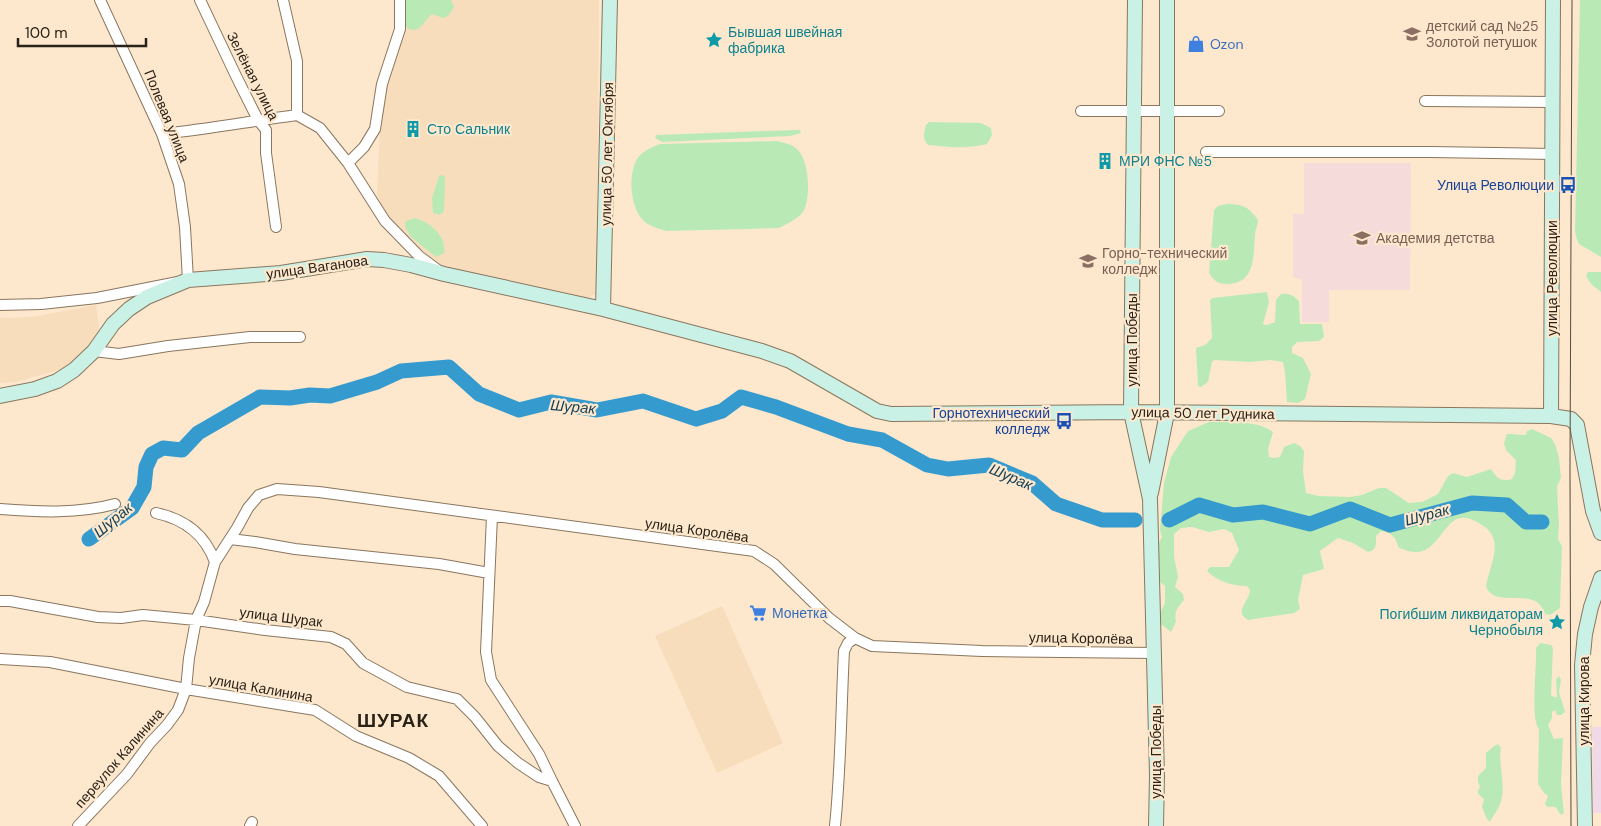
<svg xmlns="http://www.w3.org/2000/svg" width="1601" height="826" font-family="'DM Sans',sans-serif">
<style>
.commercial{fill:#f1dae7}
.built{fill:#f7ddbc}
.education{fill:#f5dbd9}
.green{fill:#b9eab6}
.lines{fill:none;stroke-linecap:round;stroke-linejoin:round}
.river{stroke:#359acd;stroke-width:15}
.street-casing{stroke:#89765e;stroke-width:12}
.secondary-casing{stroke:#89765e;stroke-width:16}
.street{stroke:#fff;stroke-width:10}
.secondary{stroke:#caf1e6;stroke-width:14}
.tram{stroke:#554a3d;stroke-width:1}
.labels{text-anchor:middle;stroke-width:4.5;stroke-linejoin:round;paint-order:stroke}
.education-label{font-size:14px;fill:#785e54;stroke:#fde8cd;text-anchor:start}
.culture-label{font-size:14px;fill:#0d838f;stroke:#fde8cd;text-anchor:start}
.shop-label{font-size:14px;fill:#366cbe;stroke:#fde8cd;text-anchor:start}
.street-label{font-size:14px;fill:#2a2218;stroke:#fde8cd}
.transit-label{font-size:14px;fill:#164399;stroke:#fde8cd;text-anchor:end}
.water-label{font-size:15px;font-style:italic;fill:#143e53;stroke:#fde8cd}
.district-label{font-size:19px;font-weight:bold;letter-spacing:1px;fill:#2a2218;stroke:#fde8cd}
</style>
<rect width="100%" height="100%" fill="#fde8cd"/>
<path class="commercial" d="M1592,727h9v86h-8z"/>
<path class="built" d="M403,0h196l-2,280 -2,14 -7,4 -12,1 -129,-30 -30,-23 -32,-34 -8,-17 4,-92z
M96,305l3,24 -9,19 -17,18 -57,16 -16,1v-65l32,-1z
M722,606l61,137 -66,30 -62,-137z"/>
<path class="education" d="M1304,163h107l-1,127h-81v32h-27v-42l-9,-3v-63h11z"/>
<path class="green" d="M405,0h46l3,7 -6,9 -5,2 -11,-4c-8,6 -14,25 -28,11z
M1580,0h21v257l-22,-13 -2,-4 -2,-9z
M929,122l52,1 10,5 1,7 -5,9c-20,5 -39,3 -59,1 -6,-6 -4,-13 -2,-20z
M795,130h5l1,3 -11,3 -128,6 -7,-4 1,-3z
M777,141c8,2 15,3 21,9 11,12 13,45 6,60 -5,9 -16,13 -25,18l-113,3c-9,-3 -18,-5 -24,-12 -12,-14 -14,-44 -5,-60 5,-8 15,-12 23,-15z
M443,175l2,2 -1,34 -4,4 -7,-2 -1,-15 7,-22z
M1227,204c16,0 22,3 31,16 0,5 -3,10 -3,15 -2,21 1,47 -26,49 -11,0 -14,-2 -20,-11l5,-63 4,-4z
M415,218c15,4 32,18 29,35l-8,4 -25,-20 -6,-10 1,-6z
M1588,272h13v20l-10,-8 -5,-8z
M1267,292l2,10 -6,22 4,1 8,-3 1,-22 5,-6c8,-1 12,1 18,7l1,23h22l2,13 -5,4 -22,1 -5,5v6l11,5 8,16 -6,25 -7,4 -11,-1 -2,-30 -2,-10 -13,-2 -19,2 -37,-2 -2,2 -4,20 -7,5 -3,-1 -2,-38 9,-3 7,-7 -2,-37 2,-3z
M1209,422c18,0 50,-2 64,10l-5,17 1,8 5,1 6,-1 4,-10 10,-4 6,3 4,5 -1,20 3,22 13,3 31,1 12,-2 17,-7h7l23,15 13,-1 16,-8 10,-18 5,-3 14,4 24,-8c6,9 9,13 21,10l3,-6 1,-13 -10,-10 -2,-7 3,-9 19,1 1,-4 5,-2 19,9 4,6 4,14 2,20 -4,8 2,40 -1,13 4,7 -2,62 -10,7 -5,-1c-2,-5 -5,-11 -10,-13 -15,-7 -43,4 -49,-15 5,-26 21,-49 -9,-64 -7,-4 -15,-6 -22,-2 -14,9 -21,34 -41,32 -5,0 -10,-3 -15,-4 -4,-11 -6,-15 -18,-17l-5,5c0,8 1,14 -8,16l-15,-9 -15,-5 -18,13 4,18 -21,6 -5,25 2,9 -6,4 -46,7c-15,-9 1,-17 2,-30l-3,-4c-15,0 -30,-5 -40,-15l3,-4h19l10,-17 -7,-17 -8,-4 -15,3 -17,-5 -11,1 -7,6v22l4,21 -3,10 8,7 1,6c-7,8 -10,12 -8,22l-5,10 -10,-8 -2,-9 6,-12v-17l-4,-3 -3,-8 2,-3 -2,-27 4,-8 -2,-7 4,-47 7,-26 17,-26z
M1540,643l11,2 2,3 -2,47 3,2h3l-1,-18 3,-3 2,4 -2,12 6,20 -4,3h-4l-2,-5 -3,2v6l-4,7 6,14 9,-1 -2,47 3,28 -3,2c-6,-7 -2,-9 -13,-8l-3,-3 3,-8 -4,-3 -6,-9 1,-55c-9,-9 -2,-65 -3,-81z
M1498,744l3,4c-3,17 5,36 0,53 -2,8 -8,14 -11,21l-3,-3 -5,-12 2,-8 -6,-5v-3l2,-4 -2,-5v-6l8,-8v-15l8,-7z"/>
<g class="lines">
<path class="river" d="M1169,520l30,-15 34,10 30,-3 47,12 40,-15 40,16 82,-22 35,2 19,17h16
M89,539l43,-31 12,-21 2,-20 6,-13 11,-6 19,2 16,-17 62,-36 30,1 20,-3 20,1 47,-14 24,-11 48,-4 30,27 40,16 32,-8 46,8 46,-9 53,18 26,-8 19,-14 35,10 72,27 34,6 45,25 21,4 41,-4 43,18 24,21 46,16h33"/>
<g class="street-casing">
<path id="street" d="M200,0l36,76 22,44 8,10v23l10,74
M283,0l14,61v54l23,13 28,35 37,58 34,35 19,14
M1425,101l127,1
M1081,111h138
M162,134c45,-5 90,-13 135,-19
M1206,152h225l121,2
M348,163l16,-16 11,-18 7,-45 18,-55v-29
M0,305l41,-1 56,-6 91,-18 -3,-53 -6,-43 -17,-50 -62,-134
M94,351l25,3 49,-8 82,-9h50
M0,509c38,3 78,5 115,-5
M156,513c28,6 49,21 59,49l22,-34 11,-20 11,-13 18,-6 42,3 435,59 20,13 55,54 26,20 17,8 110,5 173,2
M492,516l-6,136 5,28 48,74 13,27
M230,539l25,3 40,7 144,15 50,9
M0,601h10l88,16 23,1 22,-3 53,5 69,10 66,7 15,7 17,19 44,24 50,12 18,18 23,29 20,17 21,14 13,4 23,45
M0,659l50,3 136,27 129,21 41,26 53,22 30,18 43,50
M78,826l49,-52 23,-31 17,-18 11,-15 8,-21 3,-31 7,-38 8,-18 11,-40
M250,826l2,-4
M835,826c6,-58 6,-117 9,-175l4,-8 7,-5"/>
</g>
<g class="secondary-casing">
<path id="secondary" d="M1135,0l-4,412 19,87 7,277 -1,50
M1553,0l-2,416 20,3 6,6 16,86 8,22
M603,309l7,-309
M0,396l35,-7 22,-8 17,-11 20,-19 19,-27 16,-15 18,-12 41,-17 93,-7 86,-14 17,1 27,5 33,9 159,35 159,42 28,10 87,50 14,3 240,-2 420,4
M1151,493l16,-80v-413
M1585,826l-3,-161 3,-31 6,-27 10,-29"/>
</g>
<use href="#street" class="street"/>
<use href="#secondary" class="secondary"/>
<path class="tram" d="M1571,826l-1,-358 2,-468"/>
</g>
<defs>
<g id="school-bare" transform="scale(1.35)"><path d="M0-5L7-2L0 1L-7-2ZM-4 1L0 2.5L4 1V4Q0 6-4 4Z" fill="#8d6e63" stroke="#fde8cd" stroke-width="2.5" paint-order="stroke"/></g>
<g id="sight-bare" transform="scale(1.35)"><path d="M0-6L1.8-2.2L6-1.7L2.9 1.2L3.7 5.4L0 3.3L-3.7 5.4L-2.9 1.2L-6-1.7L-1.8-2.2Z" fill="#0f9aa8" stroke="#fde8cd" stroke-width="2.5" paint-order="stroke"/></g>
<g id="shop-bare" transform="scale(1.35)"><path d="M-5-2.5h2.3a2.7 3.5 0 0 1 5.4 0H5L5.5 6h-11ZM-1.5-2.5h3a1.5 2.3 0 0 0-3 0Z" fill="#3f7fe0" stroke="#fde8cd" stroke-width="2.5" paint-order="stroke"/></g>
<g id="building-bare" transform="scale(1.35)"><path d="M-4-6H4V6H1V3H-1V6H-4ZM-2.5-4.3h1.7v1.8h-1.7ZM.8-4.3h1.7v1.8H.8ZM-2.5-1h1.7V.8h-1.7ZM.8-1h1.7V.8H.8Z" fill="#0f9aa8" stroke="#fde8cd" stroke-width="2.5" paint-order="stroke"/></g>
<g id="bus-bare" transform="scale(1.35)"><path d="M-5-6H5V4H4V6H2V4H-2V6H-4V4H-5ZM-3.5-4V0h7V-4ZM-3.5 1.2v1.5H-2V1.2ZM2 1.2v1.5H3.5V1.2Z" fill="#1a4fb4" stroke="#fde8cd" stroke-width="2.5" paint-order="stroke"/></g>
<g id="university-bare" transform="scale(1.35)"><path d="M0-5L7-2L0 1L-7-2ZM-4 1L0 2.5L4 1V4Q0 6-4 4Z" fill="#8d6e63" stroke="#fde8cd" stroke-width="2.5" paint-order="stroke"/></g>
<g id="supermarket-bare" transform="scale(1.35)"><path d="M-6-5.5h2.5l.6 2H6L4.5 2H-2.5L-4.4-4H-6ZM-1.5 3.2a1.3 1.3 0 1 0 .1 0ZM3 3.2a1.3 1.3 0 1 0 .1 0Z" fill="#3f7fe0" stroke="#fde8cd" stroke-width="2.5" paint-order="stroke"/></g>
</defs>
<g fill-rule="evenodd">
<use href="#school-bare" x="1412" y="34"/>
<use href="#sight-bare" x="714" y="40"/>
<use href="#shop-bare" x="1196" y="44"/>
<use href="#building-bare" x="413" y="129"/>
<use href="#building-bare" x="1105" y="161"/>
<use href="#bus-bare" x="1568" y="185"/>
<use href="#school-bare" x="1362" y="238"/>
<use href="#university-bare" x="1088" y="261"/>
<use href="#bus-bare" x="1064" y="421"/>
<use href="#supermarket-bare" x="758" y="613"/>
<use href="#sight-bare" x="1557" y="622"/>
</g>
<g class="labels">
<g class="education-label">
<text x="1426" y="31">детский сад №25<tspan x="1426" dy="16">Золотой петушок</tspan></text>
<text x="1376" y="243">Академия детства</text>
<text x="1102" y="258">Горно-технический<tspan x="1102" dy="16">колледж</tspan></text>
</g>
<g class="culture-label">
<text x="728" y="37">Бывшая швейная<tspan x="728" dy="16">фабрика</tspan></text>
<text x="427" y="134">Сто Сальник</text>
<text x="1119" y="166">МРИ ФНС №5</text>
<text x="1543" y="619" text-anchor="end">Погибшим ликвидаторам<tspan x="1543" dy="16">Чернобыля</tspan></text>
</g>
<g class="shop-label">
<text x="1210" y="49">Ozon</text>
<text x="772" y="618">Монетка</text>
</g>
<g class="street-label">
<text transform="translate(253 76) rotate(63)" y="5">Зелёная улица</text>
<text transform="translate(167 116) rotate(68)" y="5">Полевая улица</text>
<text transform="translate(607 154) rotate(-89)" y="5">улица 50 лет Октября</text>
<text transform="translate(317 267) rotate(-8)" y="5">улица Ваганова</text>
<text transform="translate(1552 278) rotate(-90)" y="5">улица Революции</text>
<text transform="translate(1132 340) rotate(-90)" y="5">улица Победы</text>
<text transform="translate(1203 413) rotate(1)" y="5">улица 50 лет Рудника</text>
<text transform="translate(697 530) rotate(8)" y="5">улица Королёва</text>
<text transform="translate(281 617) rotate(7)" y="5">улица Шурак</text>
<text transform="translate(1081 638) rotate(1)" y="5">улица Королёва</text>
<text transform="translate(261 688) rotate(10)" y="5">улица Калинина</text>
<text transform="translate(1584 701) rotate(-90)" y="5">улица Кирова</text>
<text transform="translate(1156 752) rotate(-90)" y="5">улица Победы</text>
<text transform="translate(119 758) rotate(-49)" y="5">переулок Калинина</text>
</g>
<g class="transit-label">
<text x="1554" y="190">Улица Революции</text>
<text x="1050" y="418">Горнотехнический<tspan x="1050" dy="16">колледж</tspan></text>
</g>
<g class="water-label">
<text transform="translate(573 407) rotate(5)" y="5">Шурак</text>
<text transform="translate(1011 477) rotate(23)" y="5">Шурак</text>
<text transform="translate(1427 515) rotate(-15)" y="5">Шурак</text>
<text transform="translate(113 520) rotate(-40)" y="5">Шурак</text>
</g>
<g class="district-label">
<text x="393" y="727">ШУРАК</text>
</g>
</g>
<path d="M18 38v8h128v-8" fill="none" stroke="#2a2218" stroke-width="2.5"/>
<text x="25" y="38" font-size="15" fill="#2a2218" stroke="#fde8cd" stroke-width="4" paint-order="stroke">100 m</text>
</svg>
